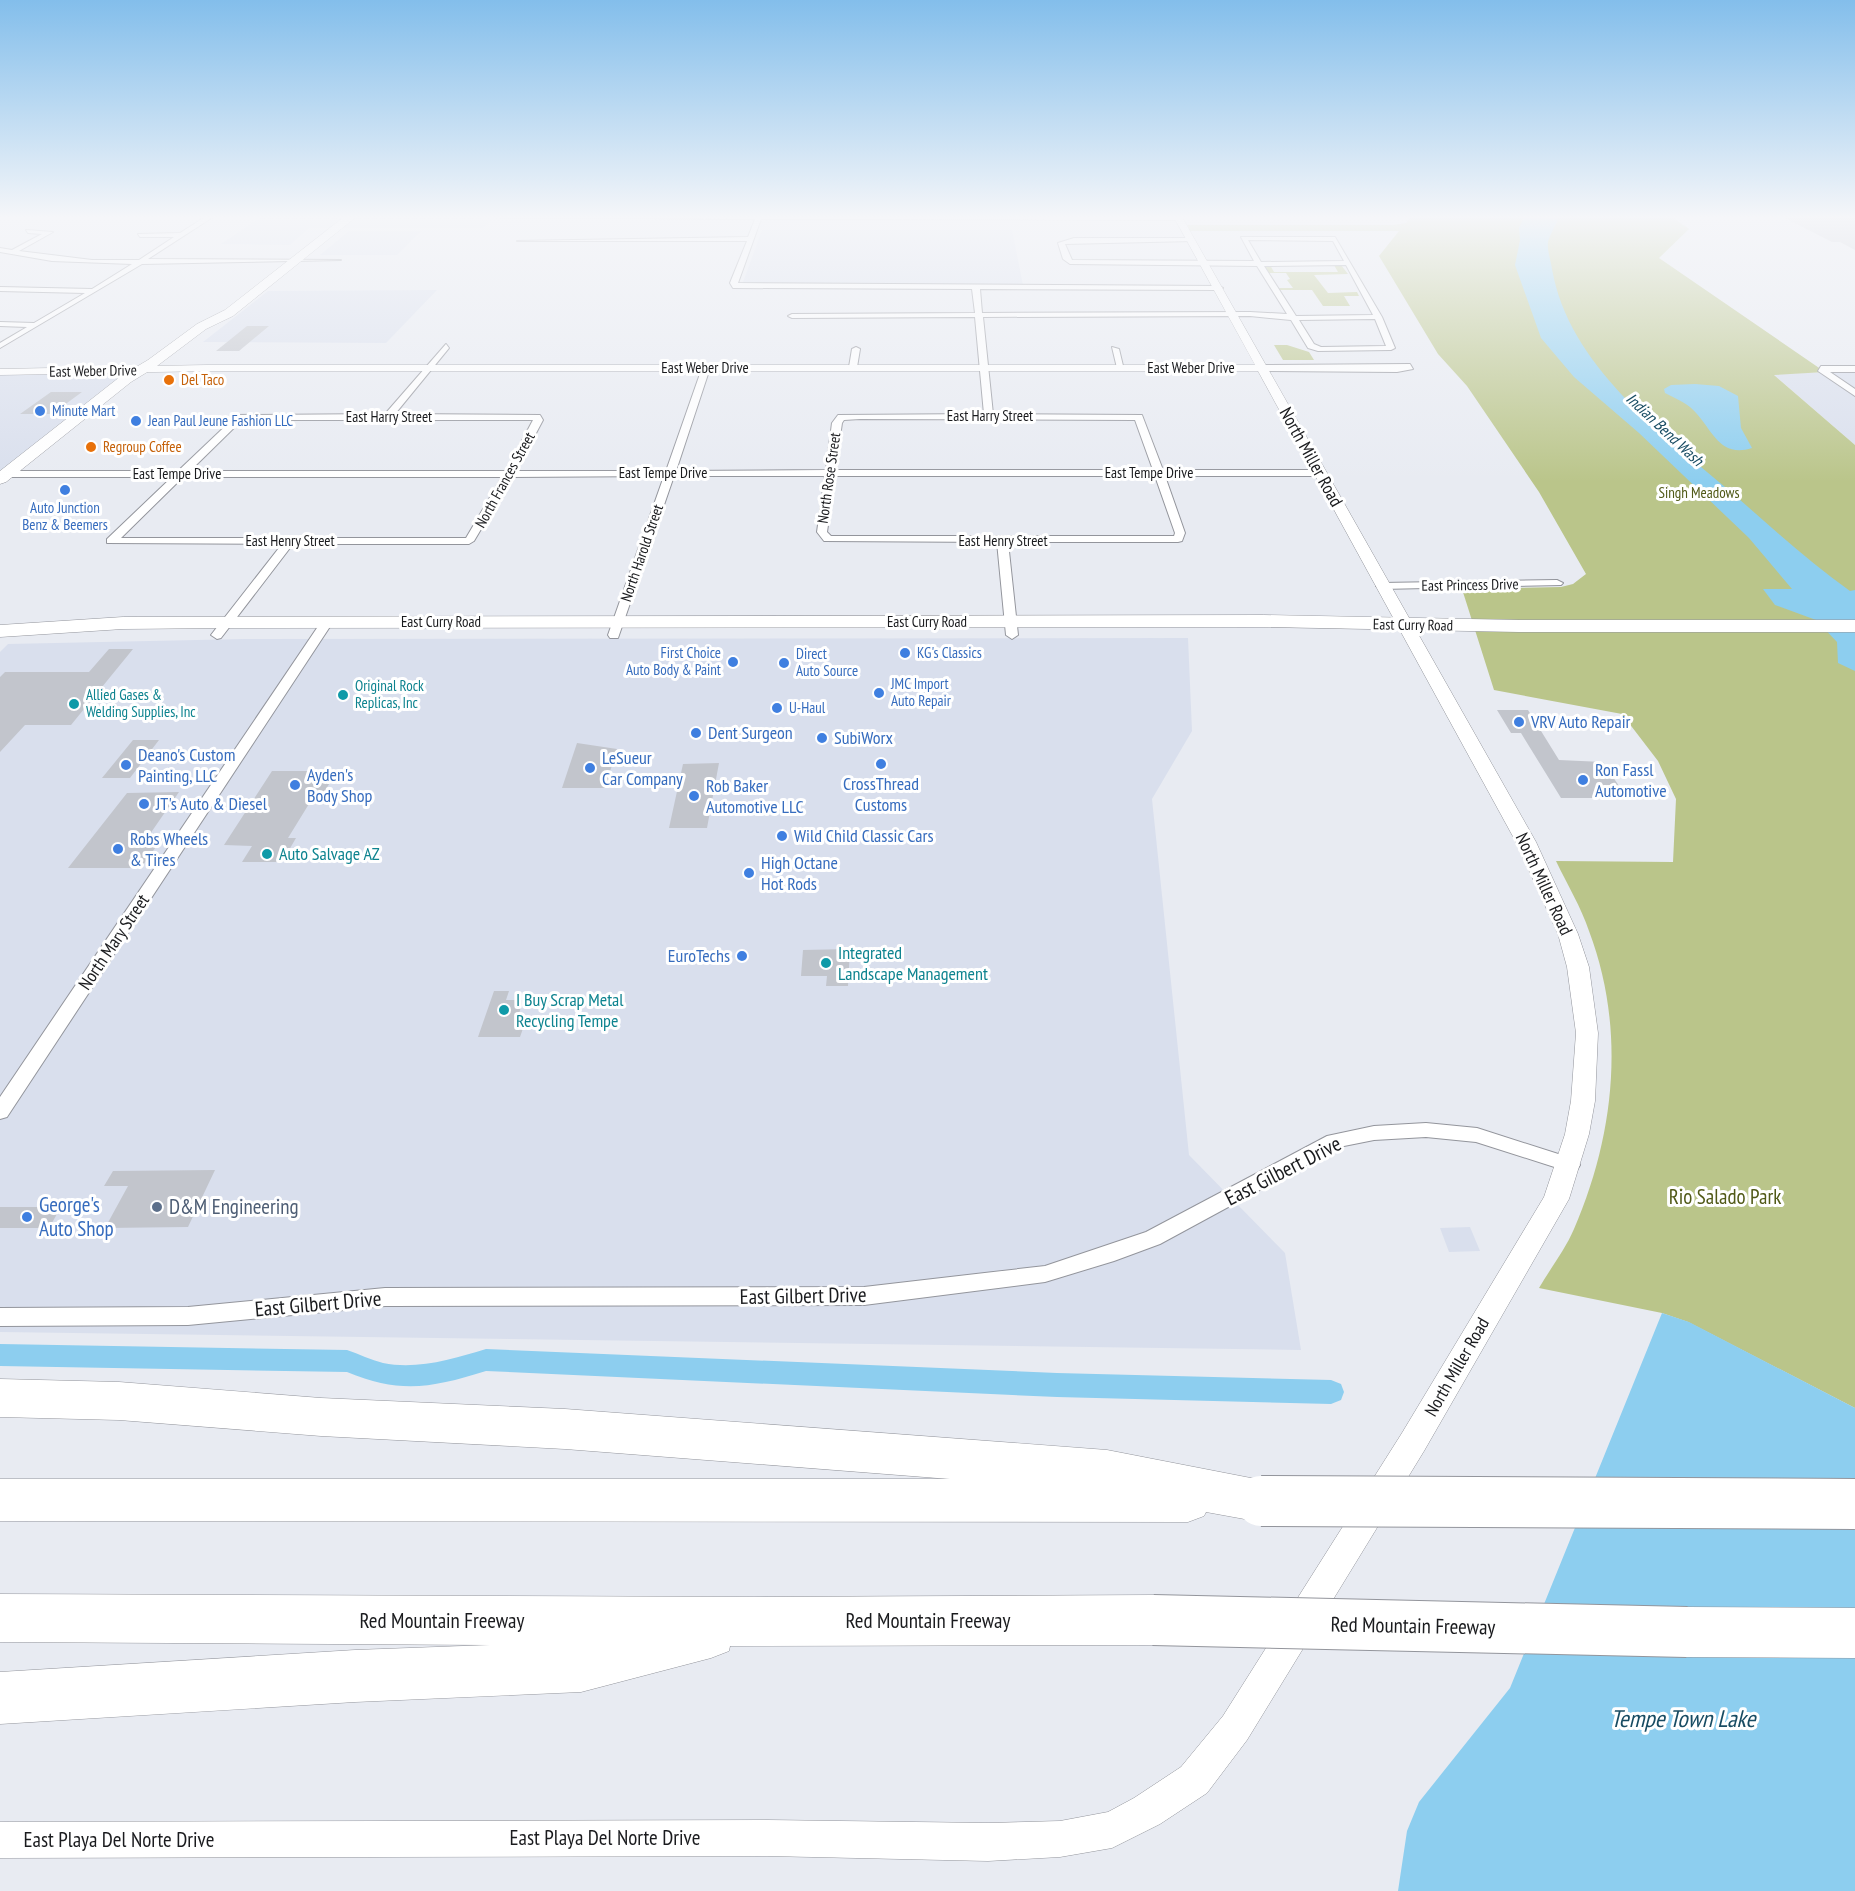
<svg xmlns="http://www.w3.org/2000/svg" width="1855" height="1891" font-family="'PT Sans Narrow',sans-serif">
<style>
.built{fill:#d9dfed}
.green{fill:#bac58a}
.water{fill:#8dceef}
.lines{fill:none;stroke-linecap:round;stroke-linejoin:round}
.canal{fill:#8dceef;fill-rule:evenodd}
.building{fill:#c2c5cc}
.minor-casing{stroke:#93959c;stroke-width:2}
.tertiary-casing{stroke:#93959c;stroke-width:1}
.primary-casing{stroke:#93959c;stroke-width:1}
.motorway-casing{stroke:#93959c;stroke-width:1}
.minor{fill:#fff;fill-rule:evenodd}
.tertiary{fill:#fff;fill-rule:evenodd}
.primary{fill:#fff;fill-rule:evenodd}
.motorway{fill:#fff;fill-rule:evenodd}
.motorway-bridge-casing{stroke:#93959c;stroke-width:52;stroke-linecap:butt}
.motorway-bridge{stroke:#fff;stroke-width:50}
.food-dot{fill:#e8710a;stroke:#fff;stroke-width:2}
.shop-dot{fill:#3f7fe0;stroke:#fff;stroke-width:2}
.culture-dot{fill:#0f9aa8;stroke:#fff;stroke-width:2}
.service-dot{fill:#5c6f8a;stroke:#fff;stroke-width:2}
.labels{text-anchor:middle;stroke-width:6;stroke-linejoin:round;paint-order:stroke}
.far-street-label{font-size:15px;fill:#1a1b1e;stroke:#fff}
.far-food-label{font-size:15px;fill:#c56008;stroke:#fff;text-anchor:start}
.far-shop-label{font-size:15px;fill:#366cbe;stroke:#fff;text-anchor:start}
.far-park-label{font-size:15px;fill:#515a18;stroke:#fff}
.far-culture-label{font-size:15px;fill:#0d838f;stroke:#fff;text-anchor:start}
.far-water-label{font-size:16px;font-style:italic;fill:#184c63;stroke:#fff}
.street-label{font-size:18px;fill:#1a1b1e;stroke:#fff}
.shop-label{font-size:18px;fill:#366cbe;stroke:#fff;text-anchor:start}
.culture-label{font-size:18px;fill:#0d838f;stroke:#fff;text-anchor:start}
.near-street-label{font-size:21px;fill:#1a1b1e;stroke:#fff}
.near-park-label{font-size:21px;fill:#515a18;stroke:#fff}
.near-shop-label{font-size:21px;fill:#366cbe;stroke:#fff;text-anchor:start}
.near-service-label{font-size:21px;fill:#4e5e75;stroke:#fff;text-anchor:start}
.near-water-label{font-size:24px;font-style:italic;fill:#184c63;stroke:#fff}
</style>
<rect width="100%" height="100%" fill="#e8ebf2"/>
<path class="built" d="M261,217h215l15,4 -8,7h-174l-19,17 -69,-1z
M762,230h250l11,55h-281z
M349,231h72l-24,24h-77z
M437,290l-51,53 -183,-1 65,-51z
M145,370l-145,109v-107z
M1855,372v73l-82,-71 67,-2z
M1188,638l4,93 -40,68 37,356 96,98 16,97 -1301,-18v-680l8,-8 236,-5z
M1470,1227l10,24 -31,1 -9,-24z"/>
<path class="green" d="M1411,217h261l17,12 -30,29 166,114 -51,3 81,70v963l-167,-86 -26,-9 -123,-25c11,-19 26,-38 35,-59 41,-95 52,-200 15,-298 -8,-24 -22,-47 -33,-70l117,1 3,-63 -18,-38 -36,-47 -128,-24 -32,-101 99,-2 12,-3 13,-10 -47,-82 -72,-106 -29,-32 -59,-98 20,-25h-213l-4,-6h211l13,-2z
M1264,265h6l4,7h64l-4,-7h7l7,9 -34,1 14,18 29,-1 2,4h-15l6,10h-27l-11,-16h-32l-1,-2h14l-6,-8 3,-1 -4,-6h-17z
M1274,345h13l22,7 5,8h-31z"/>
<path class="water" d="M1524,217h35c-3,8 -9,17 -11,25 -1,8 3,20 4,27 17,97 109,163 179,223 39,34 77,69 119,99l5,-1v81l-17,-8 -1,-21 -21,-22 -41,-15 -12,-16h29l-43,-51 -110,-105 -65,-56 -33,-39 -26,-73 5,-25 -1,-12z
M1695,384l24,2 19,10 3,32 11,20c-31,10 -39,-16 -55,-34 -8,-10 -20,-15 -32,-21l-1,-4 7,-4z
M1662,1313l27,9 166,86v483h-457l9,-60 12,-29 91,-114z"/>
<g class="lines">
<path class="canal" d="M0,1344l347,6c12,4 24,10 36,13 34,7 70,-4 103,-14l571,24 274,7 10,4 3,8 -3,8 -10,4 -274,-7 -571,-26c-55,17 -85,23 -139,1l-347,-6z"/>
</g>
<path class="building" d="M1783,217h72v33l-15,-8h-8z
M247,326h22l-30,25h-23z
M51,392h31l-30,22h-32z
M109,649h24l-62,76h-46l-25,27v-75l5,-5h84z
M1497,710h31l31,50 44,2 24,36h-66l-40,-65h-10z
M133,740h26l-29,38h-28z
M577,743l40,6 -12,39h-43z
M719,763l-12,65h-38l14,-64z
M272,771h65l-17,28h-8l-24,39h8l-14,24h-40l10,-16 -28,-1z
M179,792l-29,42h15l-24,34h-73l59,-75z
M850,949l-2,37h-22l1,-10h-26l2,-26z
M494,991h15l-3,9h17l-5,17h9l-7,20h-42z
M215,1170l-27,57 -83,1 23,-42h-24l9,-15z
M0,1207h61l-12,21h-49z"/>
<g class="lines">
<g class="minor-casing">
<path id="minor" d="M205,217h8l-65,42 193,1 -199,4 -142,84v-5l27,-16 -27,-1v-4l34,1 51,-30 -85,-2v-4l92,2 40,-25 -80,-3 -52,-9v-4l12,2 30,-16 -14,-1 -2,-3 27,2 -34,19 73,9h47l35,-23h-34l-2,-3 42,-1z
M485,217h696l-3,3 -417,-1 -23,64 481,3 4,2 -4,2 -239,-1 2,24 268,-1 37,2 -30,-48 -187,-2 -7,-5 -5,-16 16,-5h117l2,3 -128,3 7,16 182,1 -13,-24h94l47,80 13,31 -4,2 -73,1 -10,-3 -17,-28 -41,-4 -267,1 10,97 149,1 21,55h156l5,3 -5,3h-154l20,57 -3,8 -4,1h-170l10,93 -6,4 -6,-4 -9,-93 -173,-1 -7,-9 8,-56h-151l-56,162h-8l-2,-3 56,-159 -152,1 -38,64 -5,3h-176l-72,94 -4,1 -6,-4 71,-91 -175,-1v-4l65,-62h-166l-5,-3 5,-3h172l59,-56 148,-1 61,-70 3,4 -54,66 145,1 3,5 -27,51h150l36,-103 4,-3 4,3 -34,103 150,-1 6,-47 6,-8 146,-1 -9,-97 -183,1 -4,-2 4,-2 183,-1 -3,-24 -239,-1 -3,-5 17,-42h-230l231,-4 7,-18zM1248,240l85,1 11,20 -83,1zM1346,265l27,50 -77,1 -32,-50zM1375,319l11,27 -65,1 -7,-3 -15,-24zM860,419l275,1 18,50h-318l7,-47 2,-3zM242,420h291l-27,51h-316zM835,476h320l20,57 -1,3h-343l-4,-4zM183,477h319l-36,61h-345z
M856,347l4,2 -3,18 -4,3 -4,-3 3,-18z
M1112,347l7,2 5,21 -7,-2z
M1410,364l3,5 -16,3 -135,-1 -4,-3 4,-3z
M1821,366h34v6h-25l25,17v7l-37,-25z
M1557,580l6,3 -2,2 -179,4 -6,-3 6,-3z
M327,618l6,4 -326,495 -7,2v-22l321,-475z
M1426,1123l51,5 100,32 3,5 -3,5 -7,2 -94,-30 -50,-5 -52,3 -35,7 -179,97 -46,17 -69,21 -181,23 -479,1 -197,19 -188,1v-18l188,-1 197,-19 479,-1 181,-21 101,-34 181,-96 47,-10z"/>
</g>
<g class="tertiary-casing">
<path id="tertiary" d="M1174,217h8l354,625 42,92 11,33 9,66 -3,68 -6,33 -20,65 -145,252 -177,289 -40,53 -47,31 -48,24 -52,9 -72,4 -220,-5 -768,2v-36l768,-2 220,3 72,-2 48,-9 26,-14 47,-31 42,-51 179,-283 142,-236 21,-63 6,-33 5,-68 -9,-66 -9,-33 -42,-92 -258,-471h-1051l-207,4v-6l207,-4h1048z"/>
</g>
<g class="primary-casing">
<path id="primary" d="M344,217h12l-123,99 -27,13 -49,37 -26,16 -125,100 -6,2v-13l121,-95 27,-16 49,-36 28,-14z
M1264,615l255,5h336v12h-336l-255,-5 -1038,1 -103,1 -123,8v-12l123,-8z"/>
</g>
<g class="motorway-casing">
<path id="motorway" d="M0,1379l119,3 202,16 244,11 542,41 154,30 16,6 7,15 -7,15 -16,6 -55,-10 -2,4 -16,6 -1188,-1v-42h950l-385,-30 -244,-13 -202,-16 -119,-3z
M0,1594l754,3 399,-2 18,8 7,17 -7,17 -18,8 -423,1 -1,5 -18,7 -130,34 -226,10 -355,22v-52l355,-22 135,-5 -490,-3z
M1687,1607l168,1v50l-168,-1 -18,-7 -7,-18 7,-18z"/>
</g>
<use href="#minor" class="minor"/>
<use href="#tertiary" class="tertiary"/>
<use href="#primary" class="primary"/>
<use href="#motorway" class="motorway"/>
<g class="motorway-bridge-casing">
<path id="motorway-bridge" d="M1261,1501l594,3
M1153,1620l534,12"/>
</g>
<use href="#motorway-bridge" class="motorway-bridge"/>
</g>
<linearGradient id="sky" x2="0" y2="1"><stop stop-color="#83beeb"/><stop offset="0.45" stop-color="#f5f6f9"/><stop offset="1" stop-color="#f5f6f9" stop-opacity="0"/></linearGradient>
<rect width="1855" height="482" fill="url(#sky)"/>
<g class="food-dot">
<circle cx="169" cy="380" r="6"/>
<circle cx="91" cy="447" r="6"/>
</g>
<g class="shop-dot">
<circle cx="40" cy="411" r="6"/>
<circle cx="136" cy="421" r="6"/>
<circle cx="65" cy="490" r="6"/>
<circle cx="905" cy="653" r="6"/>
<circle cx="733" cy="662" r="6"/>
<circle cx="784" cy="663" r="6"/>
<circle cx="879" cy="693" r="6"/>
<circle cx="777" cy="708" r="6"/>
<circle cx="1519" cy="722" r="6"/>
<circle cx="696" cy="733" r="6"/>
<circle cx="822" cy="738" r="6"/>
<circle cx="881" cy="764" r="6"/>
<circle cx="126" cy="765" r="6"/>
<circle cx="590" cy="768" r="6"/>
<circle cx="1583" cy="780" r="6"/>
<circle cx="295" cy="785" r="6"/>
<circle cx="694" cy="796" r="6"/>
<circle cx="144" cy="804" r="6"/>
<circle cx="782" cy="836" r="6"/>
<circle cx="118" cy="849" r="6"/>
<circle cx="749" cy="873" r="6"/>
<circle cx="742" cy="956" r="6"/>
<circle cx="27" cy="1217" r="6"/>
</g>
<g class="culture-dot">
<circle cx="343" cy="695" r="6"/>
<circle cx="74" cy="704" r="6"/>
<circle cx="267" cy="854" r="6"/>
<circle cx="826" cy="963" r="6"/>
<circle cx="504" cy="1010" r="6"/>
</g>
<circle class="service-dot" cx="157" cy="1207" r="6"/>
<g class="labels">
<g class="far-street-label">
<text x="705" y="373">East Weber Drive</text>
<text x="1191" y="373">East Weber Drive</text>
<text transform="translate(93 371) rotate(-1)" y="5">East Weber Drive</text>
<text x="990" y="421">East Harry Street</text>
<text x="389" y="422">East Harry Street</text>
<text x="663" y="478">East Tempe Drive</text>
<text x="1149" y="478">East Tempe Drive</text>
<text x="177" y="479">East Tempe Drive</text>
<text transform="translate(829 478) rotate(-82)" y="5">North Rose Street</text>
<text transform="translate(505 480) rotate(-61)" y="5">North Frances Street</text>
<text x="290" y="546">East Henry Street</text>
<text x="1003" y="546">East Henry Street</text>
<text transform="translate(642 553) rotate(-71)" y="5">North Harold Street</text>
<text transform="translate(1470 585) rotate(-1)" y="5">East Princess Drive</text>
<text x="441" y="627">East Curry Road</text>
<text x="927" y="627">East Curry Road</text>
<text transform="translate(1413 625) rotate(1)" y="5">East Curry Road</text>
</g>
<g class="far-food-label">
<text x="181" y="385">Del Taco</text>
<text x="103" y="452">Regroup Coffee</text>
</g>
<g class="far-shop-label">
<text x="52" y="416">Minute Mart</text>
<text x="148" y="426">Jean Paul Jeune Fashion LLC</text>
<text x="65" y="513" text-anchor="middle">Auto Junction<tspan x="65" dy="17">Benz &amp; Beemers</tspan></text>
<text x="721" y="658" text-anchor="end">First Choice<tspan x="721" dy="17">Auto Body &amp; Paint</tspan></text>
<text x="917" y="658">KG's Classics</text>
<text x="796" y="659">Direct<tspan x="796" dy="17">Auto Source</tspan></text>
<text x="891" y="689">JMC Import<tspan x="891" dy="17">Auto Repair</tspan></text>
<text x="789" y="713">U-Haul</text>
</g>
<g class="far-park-label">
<text x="1699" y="498">Singh Meadows</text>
</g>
<g class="far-culture-label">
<text x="355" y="691">Original Rock<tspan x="355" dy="17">Replicas, Inc</tspan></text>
<text x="86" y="700">Allied Gases &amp;<tspan x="86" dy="17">Welding Supplies, Inc</tspan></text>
</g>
<g class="far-water-label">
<text transform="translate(1665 429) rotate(43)" y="6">Indian Bend Wash</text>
</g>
<g class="street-label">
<text transform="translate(1311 457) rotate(61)" y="6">North Miller Road</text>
<text transform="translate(1544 884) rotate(65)" y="6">North Miller Road</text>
<text transform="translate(114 942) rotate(-56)" y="6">North Mary Street</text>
<text transform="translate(1457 1367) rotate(-60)" y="6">North Miller Road</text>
</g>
<g class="shop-label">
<text x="1531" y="728">VRV Auto Repair</text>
<text x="708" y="739">Dent Surgeon</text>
<text x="834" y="744">SubiWorx</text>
<text x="138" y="761">Deano's Custom<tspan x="138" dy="21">Painting, LLC</tspan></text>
<text x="602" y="764">LeSueur<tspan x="602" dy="21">Car Company</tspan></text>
<text x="1595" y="776">Ron Fassl<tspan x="1595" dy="21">Automotive</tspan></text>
<text x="307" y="781">Ayden's<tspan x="307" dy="21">Body Shop</tspan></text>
<text x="881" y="790" text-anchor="middle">CrossThread<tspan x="881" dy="21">Customs</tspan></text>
<text x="706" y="792">Rob Baker<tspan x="706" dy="21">Automotive LLC</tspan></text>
<text x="156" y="810">JT's Auto &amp; Diesel</text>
<text x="794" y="842">Wild Child Classic Cars</text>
<text x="130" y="845">Robs Wheels<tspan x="130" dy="21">&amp; Tires</tspan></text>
<text x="761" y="869">High Octane<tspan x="761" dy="21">Hot Rods</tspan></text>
<text x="730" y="962" text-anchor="end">EuroTechs</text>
</g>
<g class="culture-label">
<text x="279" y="860">Auto Salvage AZ</text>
<text x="838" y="959">Integrated<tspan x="838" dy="21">Landscape Management</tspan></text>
<text x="516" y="1006">I Buy Scrap Metal<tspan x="516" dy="21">Recycling Tempe</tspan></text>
</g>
<g class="near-street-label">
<text transform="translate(1283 1171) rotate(-27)" y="7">East Gilbert Drive</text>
<text transform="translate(803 1296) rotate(-1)" y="7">East Gilbert Drive</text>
<text transform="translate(318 1304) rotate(-5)" y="7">East Gilbert Drive</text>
<text x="442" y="1628">Red Mountain Freeway</text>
<text x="928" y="1628">Red Mountain Freeway</text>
<text transform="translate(1413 1626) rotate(1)" y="7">Red Mountain Freeway</text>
<text x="605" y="1845">East Playa Del Norte Drive</text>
<text x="119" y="1847">East Playa Del Norte Drive</text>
</g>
<g class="near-park-label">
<text x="1725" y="1204">Rio Salado Park</text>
</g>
<g class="near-shop-label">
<text x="39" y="1212">George's<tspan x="39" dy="24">Auto Shop</tspan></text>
</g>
<g class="near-service-label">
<text x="169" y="1214">D&amp;M Engineering</text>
</g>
<g class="near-water-label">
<text x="1683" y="1727">Tempe Town Lake</text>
</g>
</g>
</svg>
